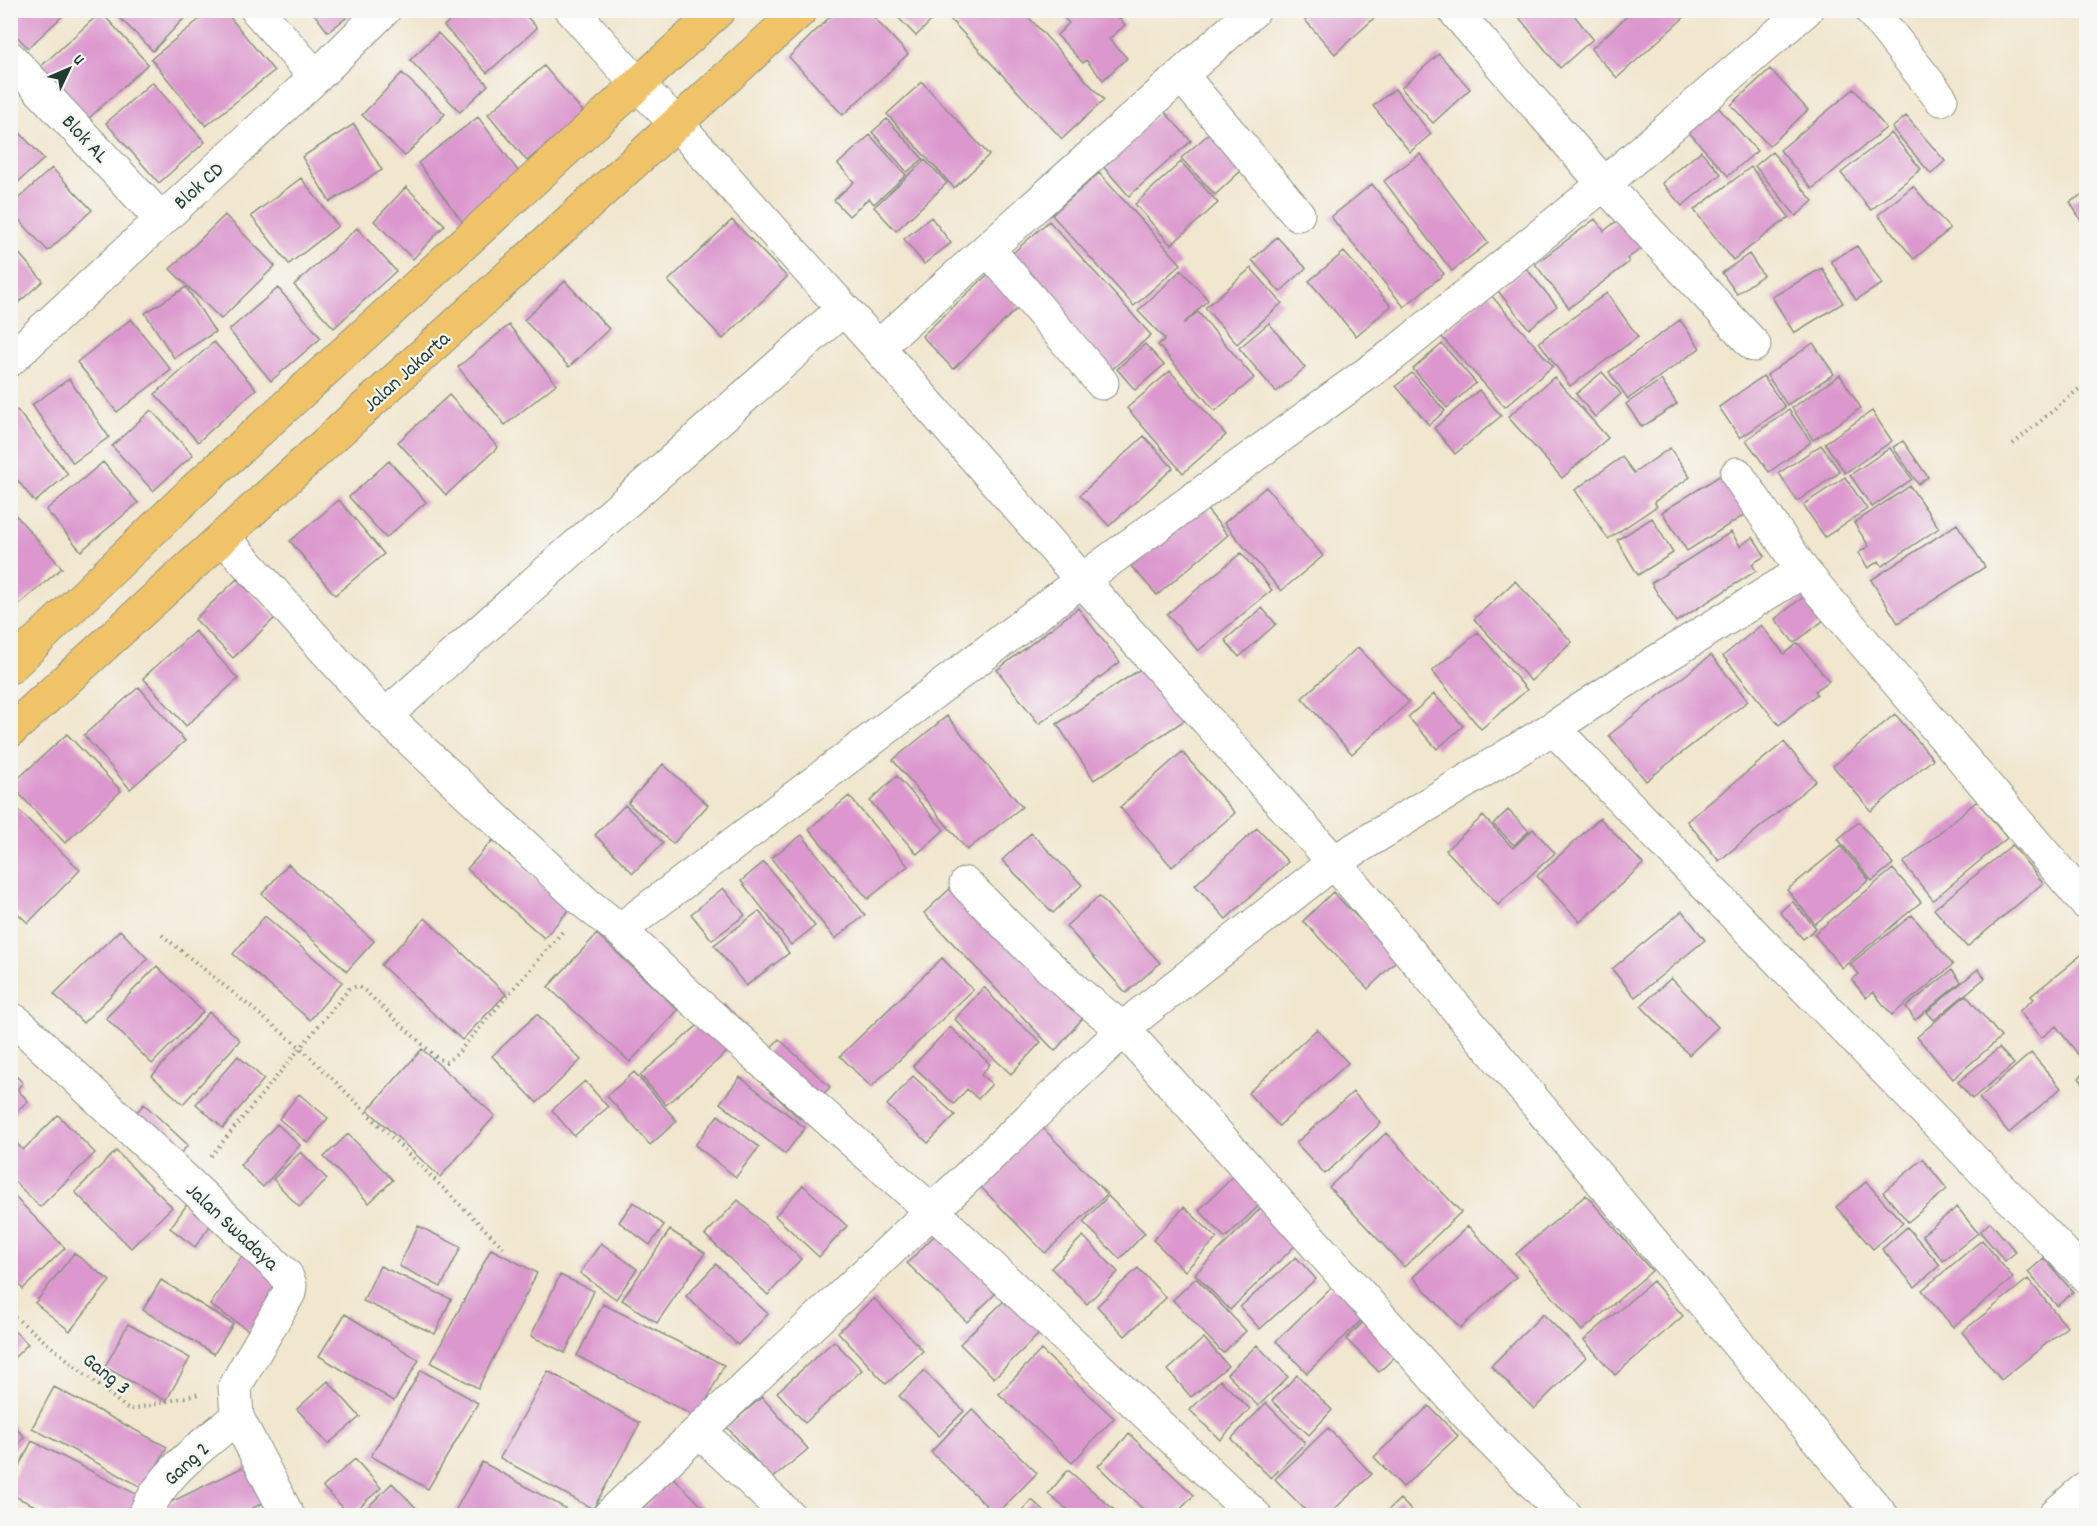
<svg xmlns="http://www.w3.org/2000/svg" width="2097" height="1526" font-family="Dekko,sans-serif">
<style>
.building{fill:#dc98ce}
.lines{fill:none;stroke-linecap:round;stroke-linejoin:round}
.minor-casing{stroke:#889281;stroke-width:35}
.major-casing{stroke:#889281;stroke-width:35}
.path{stroke:#889281;stroke-width:4;stroke-dasharray:1.5 4.5;stroke-linecap:butt}
.minor{stroke:#fff;stroke-width:33}
.major{stroke:#f0c369;stroke-width:33}
.labels{text-anchor:middle;stroke-width:4.5;stroke-linejoin:round;paint-order:stroke}
.street-label{font-size:21px;fill:#1f3d34;stroke:#f6f6f2}
</style>
<rect width="100%" height="100%" fill="#f6f6f2"/>
<filter id="ink" filterUnits="userSpaceOnUse"><feTurbulence type="fractalNoise" baseFrequency=".0167" numOctaves="2"/><feDisplacementMap in="SourceGraphic" scale="12" xChannelSelector="R" yChannelSelector="G"/><feConvolveMatrix kernelMatrix="1 2 1 2 8 2 1 2 1" color-interpolation-filters="sRGB"/></filter>
<filter id="wash" filterUnits="userSpaceOnUse"><feTurbulence type="fractalNoise" baseFrequency=".008" numOctaves="4" result="noise"/><feDisplacementMap in="SourceGraphic" scale="24" xChannelSelector="R" yChannelSelector="G"/><feGaussianBlur stdDeviation="1.35" result="paint"/><feColorMatrix in="noise" values="0 0 0 0 0 0 0 0 0 0 0 0 0 0 0 0 0 1.4 0 .05"/><feComposite in="paint" operator="in"/></filter>
<g filter="url(#wash)">
<rect width="100%" height="100%" fill="#f1e6ce"/>
<g id="blocks">
<path class="building" d="M10,10h59l-41,38 -18,-19z
M112,10h80l-39,41z
M211,10h13l50,61 -68,55 -55,-67z
M311,10h45l-28,22z
M462,10h59l16,18 -50,45 -43,-47z
M837,10h30l41,44 -65,61 -54,-58z
M891,10h51l-26,26z
M961,10h61l82,90 -42,39 -111,-119z
M1059,10h53l13,15 -16,14 18,19 -24,22 -17,-20 -3,3 -26,-28 12,-12 -11,-11z
M1296,10h87l-48,44z
M1513,10h57l23,29 -33,29z
M1634,10h53l2,3 -72,65 -26,-29z
M101,12l47,52 -62,57 -48,-52z
M438,33l50,52 -28,27 -50,-52z
M1439,54l31,35 -37,34 -32,-35z
M544,66l40,47 -57,48 -39,-47z
M1770,69l38,41 -39,36 -38,-41z
M402,73l43,41 -40,42 -43,-41z
M152,82l53,60 -46,41 -53,-60z
M922,82l67,73 -35,33 -67,-74z
M1395,89l36,45 -21,18 -37,-46z
M1854,89l32,39 -74,61 -32,-39z
M1714,103l43,48 -29,25 -43,-48z
M1163,110l28,31 -62,55 -28,-32z
M1906,116l39,45 -14,13 -39,-46z
M478,117l49,66 -60,45 -49,-65z
M887,119l36,40 -16,13 -35,-40z
M10,122l34,37 -34,30z
M354,124l28,46 -52,32 -28,-45z
M1211,132l33,36 -29,27 -34,-37z
M1891,133l30,36 -50,41 -30,-37z
M870,135l36,40 -32,29 -5,-6 -20,18 -15,-16 20,-18 -16,-18z
M1701,151l20,23 -39,32 -20,-23z
M1772,152l41,49 -17,15 -41,-50z
M1420,154l68,89 -36,28 -68,-90z
M925,160l22,23 -51,48 -22,-24z
M1181,162l37,41 -47,42 -36,-41z
M1751,167l38,50 -56,43 -39,-50z
M52,168l40,42 -44,41 -38,-41v-4z
M1099,173l82,91 -47,42 -82,-91z
M301,178l37,48 -49,38 -38,-48z
M1372,184l72,90 -40,33 -73,-90z
M1913,186l37,43 -36,30 -36,-44z
M406,187l39,38 -32,34 -39,-38z
M2086,192v37l-16,-27z
M225,215l50,51 -54,53 -51,-50z
M1624,215l23,29 -20,15 2,3 -60,46 -34,-44 60,-45 9,12z
M931,217l20,26 -27,21 -20,-25z
M732,220l55,57 -64,62 -55,-58z
M1049,221l102,114 -42,37 -102,-114z
M357,228l39,43 -62,57 -40,-43z
M1277,237l29,31 -26,24 -28,-32z
M10,243l33,38 -33,29z
M1857,246l25,38 -26,16 -25,-39z
M1344,252l47,54 -35,30 -47,-55z
M1749,254l14,21 -26,19 -15,-21z
M1251,268l31,35 -45,41 -32,-36z
M1526,268l31,38 -28,23 -31,-38z
M1822,268l21,35 -49,30 -22,-36z
M1181,270l27,30 -25,24 15,-12 56,66 -39,33 -57,-66 7,-6 -27,-28z
M988,274l31,33 -66,62 -31,-33z
M565,281l44,48 -40,38 -45,-47z
M186,287l29,45 -41,26 -29,-45z
M278,288l43,50 -50,43 -42,-51z
M1489,293l64,73 -48,41 -64,-71z
M1607,293l31,44 -68,49 -31,-44z
M131,319l40,51 -54,42 -40,-50z
M1680,320l20,28 -72,51 -19,-27z
M1269,323l36,45 -29,24 -37,-44z
M509,325l47,59 -51,41 -47,-58z
M214,342l42,47 -58,53 -43,-48z
M1813,343l21,31 -47,31 -20,-30z
M1145,344l19,21 -29,25 -18,-21z
M1442,344l34,39 -29,25 -34,-39z
M1170,371l56,64 -43,38 -56,-65z
M1602,372l19,22 -26,23 -19,-23z
M1412,373l33,38 -16,14 -33,-39z
M1840,375l21,33 -48,32 -21,-32z
M1763,376l22,31 -45,31 -21,-31z
M1554,377l54,61 -46,40 -54,-61z
M69,379l40,58 -36,26 -41,-58z
M1661,380l16,24 -35,23 -16,-23z
M1479,390l22,26 -46,38 -21,-26z
M449,395l49,52 -52,48 -48,-53z
M17,410l51,64 -33,28 -25,-31v-56z
M151,410l42,45 -40,36 -41,-45z
M1789,410l22,32 -42,30 -23,-32z
M1872,411l20,30 -47,32 -20,-30z
M1144,436l29,32 -64,58 -29,-31z
M1903,441l25,36 -10,7 -25,-37z
M1821,445l19,27 -43,29 -18,-28z
M1670,448l20,29 -36,25 3,4 -49,33 -33,-49 47,-33 12,16z
M1890,448l22,31 -40,28 -22,-32z
M389,461l37,41 -40,36 -37,-41z
M103,462l35,41 -57,48 -35,-41z
M1721,475l25,39 -59,37 -25,-39z
M1845,477l22,32 -42,28 -22,-32z
M1910,486l29,42 -57,38 -3,-5 -11,7 -10,-15 11,-7 -15,-23z
M1266,487l57,69 -42,35 -57,-68z
M339,500l45,54 -49,41 -45,-54z
M1203,505l25,30 -71,60 -26,-29z
M13,512l49,56 -52,44v-97z
M1652,518l21,35 -35,22 -21,-35z
M1957,524l28,43 -87,56 -27,-43z
M1731,532l9,14 13,-9 12,19 -13,8 4,7 -80,51 -25,-39z
M1241,553l31,37 -74,61 -31,-37z
M237,579l38,39 -42,40 -38,-39z
M1515,581l57,61 -41,39 -57,-62z
M1811,591l18,25 -35,27 -19,-24z
M1078,608l42,54 -81,62 -42,-54z
M1262,608l14,16 -37,33 -14,-17z
M1761,625l23,29 14,-11 31,38 -14,10 2,3 -38,31 -56,-69z
M195,631l43,48 -52,47 -43,-48z
M1478,632l49,58 -46,39 -49,-58z
M1358,647l51,55 -57,52 -50,-56z
M1711,655l37,46 -102,80 -37,-46z
M1148,664l37,56 -91,60 -37,-56z
M139,687l46,54 -55,48 -46,-54z
M1434,694l29,32 -26,23 -29,-32z
M1895,714l38,45 -62,52 -38,-45z
M947,716l75,91 -55,43 -74,-90z
M67,734l54,57 -56,52 -54,-58z
M1784,742l32,39 -97,80 -32,-40z
M1182,752l53,61 -63,54 -52,-60z
M663,764l45,41 -35,39 -45,-41z
M897,776l47,54 -27,24 -47,-53z
M849,796l59,70 -40,33 -59,-70z
M1977,801l30,37 -74,62 -30,-37z
M10,802l70,68 -52,53 -18,-17z
M625,805l38,38 -30,30 -38,-38z
M1508,810l21,21 -15,14 -21,-21z
M1483,816l30,32 20,-19 22,24 -57,52 -52,-55z
M1600,818l43,46 -63,58 -43,-46z
M1859,822l34,42 -21,17 -34,-42z
M1257,828l31,34 -62,57 -31,-34z
M1031,833l51,52 -29,28 -51,-53z
M802,835l63,80 -30,24 -64,-81z
M493,840l77,69 -26,29 -77,-69z
M2012,845l31,38 -76,64 -33,-38z
M1841,846l28,34 -54,44 -28,-34z
M764,862l51,64 -24,19 -50,-64z
M288,864l86,77 -27,30 -85,-77z
M1893,869l28,33 -79,66 -28,-34z
M956,883l130,131 -31,37 -131,-138z
M723,888l22,27 -33,25 -21,-26z
M1333,892l65,67 -30,30 -65,-68z
M1099,896l61,67 -34,30 -60,-67z
M1792,901l24,27 -13,11 -23,-27z
M759,911l30,42 -43,33 -32,-41z
M1682,911l23,29 -70,57 -23,-28z
M1912,915l41,50 -61,50 -19,-23 -7,6 -14,-18 7,-6 -9,-10z
M265,916l77,66 -32,38 -77,-66z
M425,918l81,76 -44,46 -81,-75z
M120,930l28,29 -65,64 -29,-29z
M597,934l81,76 -48,52 -82,-75z
M2086,951v109l-2,2 -28,-36 -15,12 -22,-27 15,-12 -3,-3z
M942,958l31,32 -102,97 -31,-31z
M157,966l46,46 -51,52 -46,-46z
M1978,969l7,9 -51,42 -7,-8z
M1952,970l9,12 -46,38 -9,-13z
M1671,978l47,49 -29,28 -48,-49z
M984,987l19,22 38,33 -30,32 -37,-34 -19,-21z
M1966,995l35,42 -48,42 -36,-42z
M724,1003l25,30 -83,72 -26,-30z
M209,1012l31,28 -57,64 -31,-28z
M537,1014l44,46 -44,43 -45,-47z
M950,1027l40,37 -9,11 11,9 -14,15 -11,-10 -13,15 -41,-38z
M1317,1029l31,34 -69,63 -31,-33z
M779,1039l51,48 -30,32 -51,-48z
M1999,1048l15,16 -42,35 -14,-17z
M422,1049l73,67 -55,61 -72,-67z
M2031,1053l30,35 -52,45 -30,-35z
M238,1056l26,23 -41,49 -27,-24z
M10,1070l13,13 -6,6 11,12 -18,16z
M2086,1071v16l-7,-9z
M634,1072l43,49 -27,24 -43,-49z
M913,1076l42,39 -27,28 -41,-38z
M740,1077l65,51 -20,26 -65,-51z
M585,1081l23,26 -34,29 -22,-26z
M1353,1092l28,31 -56,51 -29,-31z
M299,1094l29,24 -20,25 -29,-24z
M144,1104l44,41 -16,18 -44,-41z
M58,1115l37,38 -55,54 -30,-30v-40l13,13z
M718,1115l41,32 -23,30 -41,-32z
M1038,1123l69,71 -62,59 -69,-71z
M277,1124l23,21 -37,42 -23,-22z
M1386,1133l75,79 -57,55 -75,-80z
M348,1134l45,46 -24,23 -45,-46z
M116,1151l56,56 -41,41 -56,-56z
M301,1152l26,27 -28,28 -26,-28z
M1923,1159l24,30 -39,33 -25,-30z
M1240,1170l27,28 -42,40 -26,-28z
M1866,1182l37,41 -30,26 -37,-42z
M803,1185l44,41 -28,31 -44,-41z
M10,1192l55,56 -42,41 -13,-13z
M1586,1195l66,76 -70,60 -66,-77z
M1108,1196l37,37 -25,26 -37,-37z
M738,1200l63,59 -33,36 -63,-60z
M1268,1201l36,36 -74,73 -35,-36z
M633,1202l31,23 -14,20 -31,-23z
M188,1203l25,19 -18,25 -25,-19z
M1184,1207l33,31 -32,33 -32,-31z
M1957,1207l21,26 -35,28 -21,-26z
M1990,1222l26,30 -11,9 -25,-29z
M945,1225l59,60 -37,37 -60,-59z
M418,1226l43,21 -20,40 -42,-21z
M1468,1226l48,51 -56,51 -47,-51z
M1907,1227l33,38 -25,22 -33,-38z
M670,1230l35,23 -48,70 -35,-23z
M1083,1236l35,36 -31,32 -36,-36z
M1982,1240l31,38 -60,49 -31,-37z
M601,1243l36,26 -21,30 -36,-26z
M491,1249l46,24 -59,115 -47,-25z
M74,1253l36,28 -40,50 -35,-28z
M244,1253l41,26 -34,53 -41,-27z
M1296,1257l20,22 -56,50 -20,-22z
M2044,1258l29,34 -16,14 -29,-34z
M716,1264l52,50 -30,31 -52,-49z
M380,1266l71,33 -16,35 -72,-33z
M1138,1268l28,30 -41,38 -28,-30z
M560,1275l34,16 -29,62 -34,-17z
M1196,1278l50,53 -23,22 -50,-53z
M1341,1278l31,32 -65,63 -31,-32z
M2028,1279l39,48 -66,53 -39,-48z
M161,1280l72,44 -19,30 -71,-44z
M1653,1281l30,35 -68,59 -31,-35z
M1010,1295l34,34 -50,49 -34,-34z
M874,1298l49,53 -37,33 -48,-52z
M603,1304l121,61 -26,53 -121,-62z
M345,1314l74,46 -25,41 -75,-45z
M1543,1314l43,43 -52,52 -43,-43z
M1370,1315l33,34 -24,23 -33,-33z
M128,1324l62,34 -24,43 -61,-34z
M10,1327l18,17 -18,18z
M1204,1338l24,28 -37,31 -23,-27z
M834,1341l28,29 -57,53 -28,-31z
M1257,1345l31,32 -30,29 -31,-32z
M1041,1350l73,68 -42,45 -73,-69z
M421,1370l57,33 -50,86 -57,-33z
M548,1371l92,52 -47,86 -93,-51z
M924,1371l40,40 -25,25 -40,-40z
M1297,1375l35,35 -23,25 -37,-34z
M1220,1380l30,29 -30,31 -30,-30z
M328,1381l32,36 -32,27 -31,-35z
M54,1387l113,60 -22,42 -113,-61z
M762,1397l46,52 -36,30 -45,-52z
M1266,1403l39,40 -34,35 -40,-39z
M1429,1406l29,30 -55,51 -29,-30z
M972,1409l65,64 -41,42 -65,-63z
M10,1423l15,14 -15,15z
M1328,1428l44,46 -44,41h-18l-35,-36z
M1129,1434l65,61 -19,20h-26l-51,-49z
M32,1441l116,59 -8,15h-86l-44,-21v-10z
M355,1459l26,29 -31,27 -27,-28z
M254,1462l18,37 -34,16h-84l-2,-4z
M482,1462l83,46 -4,7h-98l-8,-4z
M1068,1470l44,38 9,7h-47l-26,-21z
M674,1478l36,37h-75z
M392,1483l31,32h-50l-7,-6z
M1400,1499l16,16h-33z
M1032,1500l16,15h-31z
M268,1506l5,9h-23z"/>
</g>
</g>
<g filter="url(#ink)">
<use href="#blocks" fill-opacity="0" stroke="#889281" stroke-width="1.5"/>
<g class="lines">
<g class="minor-casing">
<path id="minor" d="M257,10l59,67
M572,10l66,75 39,39 201,223 204,233 252,282 548,654
M1454,10l150,174 150,161
M1871,10l70,89
M10,58l151,161
M1182,76l116,138
M988,249l114,134
M878,347l376,-337
M10,360l306,-283 68,-67
M1737,474l66,97
M224,538l161,178 202,188 33,26 71,68 241,213 323,305
M385,716l458,-407
M1553,728l533,548
M966,884l66,67 45,41 47,38 359,402 83,84
M620,930l462,-350 312,-226 210,-170 202,-174
M10,1018l8,5 268,252 4,10 -1,8 -54,93 2,31 51,99
M699,1431l90,85
M144,1516c19,-44 58,-70 93,-99
M609,1516l528,-499 197,-155 219,-134 69,-45 181,-112 283,332
M2054,1516l32,-28"/>
</g>
<g class="major-casing">
<path id="major" d="M10,667l183,-176 526,-481
M10,731l791,-721"/>
</g>
<path class="path" d="M2013,444l73,-61
M162,935l139,113 205,202
M211,1156l138,-167 8,-3 7,4 73,68 9,4 11,-8 107,-124
M10,1313l119,97 70,-16"/>
<use href="#minor" class="minor"/>
<use href="#major" class="major"/>
</g>
</g>
<g class="labels">
<g class="street-label">
<text transform="translate(86 138) rotate(47)" y="7">Blok AL</text>
<text transform="translate(198 185) rotate(-42)" y="7">Blok CD</text>
<text transform="translate(406 371) rotate(-42)" y="7">Jalan Jakarta</text>
<text transform="translate(233 1226) rotate(43)" y="7">Jalan Swadaya</text>
<text transform="translate(107 1373) rotate(39)" y="7">Gang 3</text>
<text transform="translate(186 1463) rotate(-43)" y="7">Gang 2</text>
</g>
</g>
<rect width="2097" height="1526" fill="none" stroke="#f6f6f2" stroke-width="36"/>
<g transform="translate(69 69) rotate(46)" stroke="#f6f6f2" stroke-width="4.5" paint-order="stroke">
<path d="M0-4.5L10 22L0 15L-10 22Z" fill="#1f3d34"/>
<text y="-9" font-size="16" font-weight="bold" text-anchor="middle" fill="#1f3d34">U</text>
</g>
</svg>
